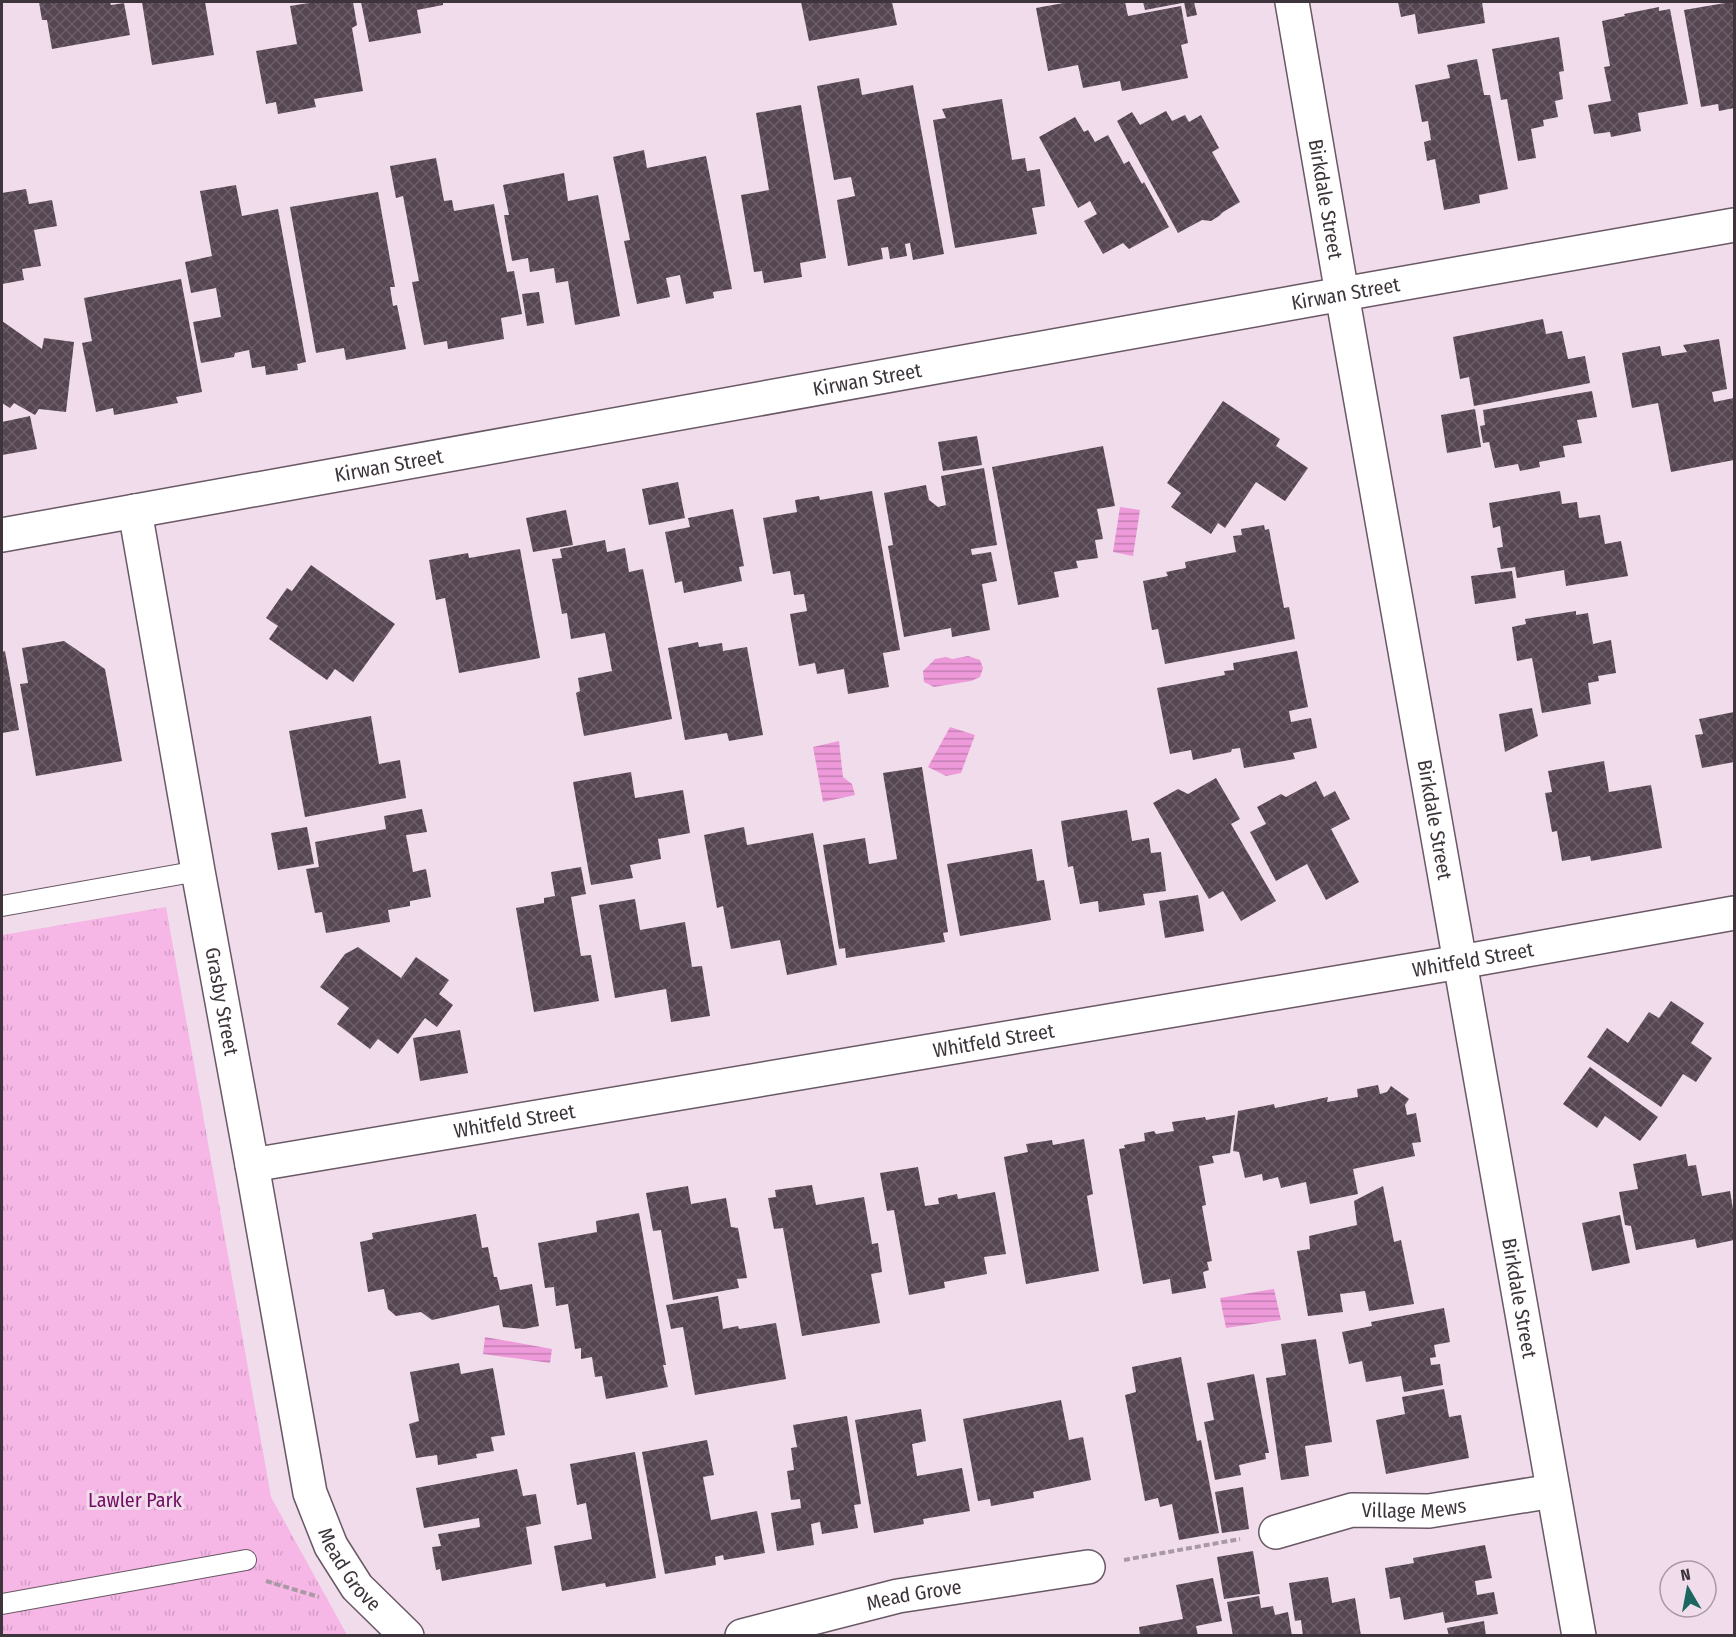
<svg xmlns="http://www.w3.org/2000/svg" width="1736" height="1637" font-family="'Fira Sans Condensed',sans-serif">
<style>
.grass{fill:url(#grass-tufts)}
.water{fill:url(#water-rules)}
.building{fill:url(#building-cross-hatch)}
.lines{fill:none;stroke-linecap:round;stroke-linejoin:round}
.lane-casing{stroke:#695865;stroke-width:22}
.street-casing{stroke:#695865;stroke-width:36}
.path{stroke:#a999a4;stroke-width:4;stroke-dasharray:6 3;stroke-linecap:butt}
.lane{stroke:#fff;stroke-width:20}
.street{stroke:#fff;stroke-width:33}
.labels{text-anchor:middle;stroke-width:6;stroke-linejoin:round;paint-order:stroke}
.street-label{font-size:20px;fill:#3d353b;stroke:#f1dceb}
.park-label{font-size:20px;fill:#720e62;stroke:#f1dceb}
</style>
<defs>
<pattern id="grass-tufts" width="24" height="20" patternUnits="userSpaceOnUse" patternTransform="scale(1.5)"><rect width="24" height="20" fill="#f6b6e6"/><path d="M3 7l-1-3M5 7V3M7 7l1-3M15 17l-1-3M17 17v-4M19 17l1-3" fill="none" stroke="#d49dc6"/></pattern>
<pattern id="water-rules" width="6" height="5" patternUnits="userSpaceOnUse" patternTransform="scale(1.5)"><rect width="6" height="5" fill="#ee9ada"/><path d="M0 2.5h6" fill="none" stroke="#c27eb2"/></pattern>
<pattern id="building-cross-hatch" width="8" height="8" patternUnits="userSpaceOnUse" patternTransform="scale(1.5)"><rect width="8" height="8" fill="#564652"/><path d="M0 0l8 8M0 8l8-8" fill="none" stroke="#6c5f69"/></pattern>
</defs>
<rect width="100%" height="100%" fill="#f1dceb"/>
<path class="grass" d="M166,907l105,590 76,138 -345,1v-701z"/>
<path class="water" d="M1120,507l20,3 -7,46 -20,-4z
M968,656l12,4 3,8 -3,9 -9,4 -37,6 -10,-5 -1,-11 12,-12 11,-2 6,2z
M950,727l25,8 -14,38 -15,3 -18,-9z
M839,741l4,36 9,7 3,11 -32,7 -10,-55z
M1274,1289l7,31 -55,8 -6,-30z
M485,1337l67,12 -2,14 -67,-9z"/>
<path class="building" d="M39,2h71l1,3 13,-2 6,32 -78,14 -5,-29h-5z
M142,2h63l9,53 -62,10z
M315,2h38l4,23 -5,3 11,63 -49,8 2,8 -38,7 -2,-12 -10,2 -10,-53 41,-7 -7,-38z
M361,2h82v3l-26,5 4,23 -52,9z
M801,2h91l5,23 -88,16z
M1069,2h56l3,14 53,-10 7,37 -7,2 7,33 -66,13 -2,-10 -37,7 -5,-23 -30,6 -12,-63z
M1143,2h38l1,1 -37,7z
M1184,2h10l3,13 -10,2z
M1398,2h84l3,21 -67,11 -3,-20 -14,3z
M1731,2h3v106l-15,3 -1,-7 -17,3 -17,-97z
M1659,7v4l11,-2 18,95 -50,9 3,18 -30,6 -1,-5 -16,2 -6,-29 23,-4 -7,-34 6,-1 -8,-45 23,-5 -1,-2z
M1559,37l5,34 -5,1 4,27 -8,2 3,16 -15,3 1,6 -13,3 5,29 -18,3 -11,-62 -6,1 -9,-51z
M1477,59l7,36h6l18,94 -29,6 1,8 -36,7 -9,-51 -8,2 -3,-19 7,-2 -3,-19 -6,1 -7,-37 35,-7 -3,-13z
M859,78l3,17 51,-10 31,169 -31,6 -3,-17 -5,1 2,12 -17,3 -2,-12 -7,1 2,11 -35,7 -11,-66 18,-4 -4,-19 -17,3 -17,-94z
M1002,99l10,61 13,-2 2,13 13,-2 5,37 -13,2 5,26 -82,14 -22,-128 13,-2 -4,-9z
M801,105l25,153 -26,5 2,14 -38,6 -2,-12 -8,1 -13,-77 28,-5 -13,-77z
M1166,111l6,10 13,-6 4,7 12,-7 18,33 -7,4 28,50 -17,10 -4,4 -8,5 -9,-1 -24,13 -61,-112 15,-9 8,13z
M1075,117l9,15 4,-2 7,12 13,-7 16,29 5,-3 13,23 2,-2 25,45 -40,22 -6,-6 -20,11 -19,-33 13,-7 -7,-13 -12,7 -39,-71z
M644,150l3,18 59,-12 26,133 -19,3 1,6 -28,6 -6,-29 -14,3 4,19 -33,7 -13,-63 6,-1 -17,-83z
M436,158l8,43 8,-1 2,11 40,-7 13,68 7,-1 8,43 -21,4 3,21 -56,10 -1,-8 -23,4 -12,-63 7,-1 -16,-85 -7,2 -6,-32z
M564,173l4,28 30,-6 22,121 -45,9 -7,-44 -12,2 -2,-15 -24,4 -2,-14 -16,3 -8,-46h5l-6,-30z
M236,185l6,31 36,-7 28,153 -9,2 1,6 -32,5 -1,-9 -13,2 -3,-18 -14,3 -1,4 -33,6 -8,-41 28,-5 -5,-29 -25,5 -6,-31 27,-6 -12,-65z
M26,189l3,15 23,-4 5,26 -23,4 7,36 -19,3 2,11 -22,4v-91z
M378,192l17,95h-5l3,19 4,-1 9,44 -60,11 -2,-12 -28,5 -26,-146z
M181,279l21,113 -26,5 2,6 -64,12 -1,-7 -17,4 -14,-69 10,-2 -8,-43z
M539,292l5,31 -17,3 -5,-32z
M1543,319l3,15 16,-3 6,28 17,-3 5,27 -116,23 -5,-29 -9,2 -7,-42z
M2,321l40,28 2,-11 30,4 -8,70 -27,-3 -4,6 -21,-12 -4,5 -8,-5z
M1719,339l8,50 -15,3 2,10 20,-4v62l-63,12 -13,-69 -26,5 -10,-55 38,-7 2,10 25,-4 -4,-7z
M1592,391l5,26 -20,3 5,23 -19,3 2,11 -26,5 1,5 -20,4 -2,-7 -23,4 -6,-26 -6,1 -3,-17 5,-1 -2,-15z
M1223,401l57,38 -4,7 32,22 -23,33 -29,-19 -31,46 -7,-5 -7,11 -40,-27 10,-14 -14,-10z
M1475,409l6,38 -34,6 -6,-38z
M30,416l7,33 -35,6v-33z
M977,436l5,29 -39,6 -5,-29z
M1103,446l12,60 -18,3 6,30 -8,1 3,18 -22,3 2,7 -24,4 5,25 -41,8 -26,-138z
M984,468l13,77 -26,4 1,6 19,-3 6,29 -15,3 8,46 -38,7 -1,-9 -47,9 -16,-91 5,-1 -9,-52 42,-8 3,15 9,7 8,-2 -5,-29z
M678,482l7,36 -36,7 -7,-36z
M872,491l28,159 -17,3 6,34 -41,7 -4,-25 -27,5 -2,-11 -16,3 -9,-52 17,-3 -3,-17 -10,1 -4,-24 -17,3 -10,-56 34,-6 -2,-12 24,-4 1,4z
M1560,491l2,13 15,-2 2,16 21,-3 5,29 16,-3 7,35 -62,10 -2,-16 -47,8 -2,-11 -14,2 -4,-21 6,-1 -3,-21 -7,2 -4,-25z
M733,509l11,57 -5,1 3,14 -58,12 -2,-12 -7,2 -10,-51 25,-5 -2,-9z
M566,510l7,35 -40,7 -7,-34z
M1264,525l1,5 4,-1 15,79 5,-1 6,32 -130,25 -7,-35 -6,1 -9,-49 25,-5 -2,-4 20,-4 -1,-6 51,-10 -3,-16 9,-1 -1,-6z
M605,540l2,12 18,-4 4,24 14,-3 29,150 -88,17 -8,-43 4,-2 -2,-13 34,-7 -7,-38 -34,6 -4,-26 -5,1 -10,-55 10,-1 -2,-9z
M520,549l20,109 -81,15 -14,-75 -9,2 -7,-40 39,-7 1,5z
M311,565l84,59 -42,58 -18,-13 -8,11 -58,-41 9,-13 -12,-8 21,-30 5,3z
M1512,571l4,27 -41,6 -4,-28z
M1576,611v4l12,-2 5,31 18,-4 5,33 -18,3 1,5 -11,2 3,21 -49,9 -10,-55 -15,3 -5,-34 14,-3 -1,-5z
M64,641l41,28 17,92 -86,15 -16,-92 8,-1 -6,-35z
M698,642l1,5 23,-4 1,8 24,-4 16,88 -34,6 -2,-8 -42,7 -17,-92z
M5,651l14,79 -17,3v-81z
M1297,651l11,56 -19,4 2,11 20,-4 6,30 -24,5 2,6 -51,9 -4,-20 -8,1 -1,3 -38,8 -2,-10 -21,4 -13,-66 68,-13 -1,-4 10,-1 -1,-7z
M1532,708l6,28 -33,16 -6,-38z
M1734,712v50l-32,6 -7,-33 8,-1 -4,-15z
M371,716l8,48 21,-4 6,38 -101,19 -16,-86z
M1604,761l5,31 42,-7 11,63 -71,13 -1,-5 -28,5 -5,-30 -5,1 -7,-39 7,-1 -4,-21z
M922,767l26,165 -5,1 2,9 -99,16 -1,-10 -6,1 -16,-104 42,-7 4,26 28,-5 -14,-86z
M631,772l4,26 48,-8 7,43 -32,6 3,20 -31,6 3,13 -42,7 -18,-103z
M1216,778l24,41 -9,5 45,77 -35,20 -18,-30 -14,8 -56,-96 25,-14 10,5z
M1316,781l8,16 11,-6 15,28 -19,10 28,53 -33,18 -19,-36 -31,17 -26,-49 16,-8 -9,-17 24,-13 5,3z
M422,809l5,23 -21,3 7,37 13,-3 5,28 -21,4v5l-22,4 2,12 -64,11 -4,-21 -7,1 -9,-44 13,-2 -4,-25 71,-13 -2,-13z
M1127,810l5,31 17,-3 2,15 10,-1 5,39 -23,3 2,11 -46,7 -1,-11 -18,3 -7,-38 -5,1 -7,-46z
M307,827l7,37 -36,6 -7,-37z
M744,827l3,18 66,-12 24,132 -50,10 -7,-35 -49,9 -8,-43 -6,2 -13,-73z
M1032,849l5,32 7,-1 7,40 -91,16 -13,-72z
M581,867l5,27 -15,3 10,59 10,-1 8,46 -65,11 -18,-104 28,-5v-5l11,-2 -4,-24z
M1198,895l6,36 -39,7 -6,-37z
M635,899l5,31 45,-8 7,45 10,-1 8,50 -39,6 -5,-33 -51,9 -16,-93z
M358,947l43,31 15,-21 33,23 -10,14 14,11 -16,22 -12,-9 -27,36 -20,-15 -8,10 -33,-25 12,-16 -29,-21 25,-33z
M1671,1001l33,22 -13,20 21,15 -16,24 -13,-8 -22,33 -74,-50 20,-29 21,15 21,-31 10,6z
M460,1030l8,43 -48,8 -7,-43z
M1590,1067l68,50 -18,24 -35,-25 -8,12 -34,-24z
M1378,1085l2,9 7,-2 4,-6 18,13 -4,6 2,10 9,-2 5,29 -9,1 3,13 -62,13 5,25 -48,10 -4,-22 -25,6 -3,-11 -15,4 -1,-7 -17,4 -6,-26 -6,-1 5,-40 36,-7 1,4 53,-11 -1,5 31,-5 -1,-8z
M1235,1115l-5,38 -18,3 2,7 -15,3 7,39 -4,1 10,55 -5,1 2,8 -6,2 3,16 -34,6 -2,-15 -27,5 -24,-135 6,-1 -1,-3 21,-4 -1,-8 10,-2 2,3 18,-3 -2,-9 33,-5 1,3z
M1084,1139l9,55 -6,2 12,75 -73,13 -22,-127 24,-5 -2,-8 26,-4 1,5z
M1686,1154l2,12 8,-1 6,31 28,-5 4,24v25l-37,8 -2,-9 -59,11 -5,-24 -6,-1 -6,-33 19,-3 -5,-25z
M918,1167l7,39 14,-2 -1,-6 19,-4 1,5 37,-7 11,62 -22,3 3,17 -43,8 1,6 -36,7 -15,-85 -7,1 -7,-38z
M812,1185l4,20 48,-8 8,47 6,-1 4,29 -11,2 9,49 -78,13 -19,-108 -9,1 -6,-31 8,-1 -1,-7z
M688,1186l3,18 35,-6 5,29 7,1 9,50 -10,1 2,9 -66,12 -12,-70 -8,1 -7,-38z
M1383,1186l11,56 7,-2 13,64 -45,7 -4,-20 -25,3 3,18 -35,4 -11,-65 13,-2 -1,-13 48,-11 -3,-24z
M639,1213l27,152h-3l5,22 -62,12 -4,-23 -7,1 -3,-20 -11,2v-11l-6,1 -7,-45 -12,2 -2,-19 -9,1 -7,-45 59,-11 -1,-11z
M476,1214l6,34 6,-1 6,30h3l3,13 32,-6 7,42 -15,3 -21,-2 -4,-22 -67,15 -11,-8 -25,4 -8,-7 -4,-20 -16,3 -8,-50 13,-3 -1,-6z
M1620,1215l10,48 -38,8 -10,-48z
M718,1296l5,33 15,-3 1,3 37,-6 10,56 -91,16 -12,-68 -12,2 -5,-24z
M1444,1308l6,34 -16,3 2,12 -6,1 1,7 9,-1 3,21 -39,7 -3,-16 -35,6 -4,-21 -13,3 -7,-32 30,-6 -1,-4z
M1316,1339l16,103 -27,4 4,30 -28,4 -15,-102 20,-3 -5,-31z
M1181,1357l16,84 4,-1 18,93 -40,7 -7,-36 -12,3 -2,-9 -13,3 -20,-106 11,-3 -4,-25z
M459,1363l2,11 32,-6 12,67 -14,2 3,14 -18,3 1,4 -39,7 -1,-10 -21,3 -7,-34 10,-3 -9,-49z
M1254,1374l15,79h-4l1,6 -27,6 2,10 -26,5 -11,-58 10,-2 -7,-37z
M1444,1389l5,28 12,-2 8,43 -83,16 -10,-54 29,-6 -3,-17z
M1061,1400l8,40 14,-3 8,43 -58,12 1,6 -43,8 -1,-7 -12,2 -15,-82z
M921,1409l5,32 -14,3 5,32 45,-8 8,43 -47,8 1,5 -50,9 -19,-113z
M847,1416l14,88 -7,1 4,23 -36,6 -2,-12 -9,2 3,21 -37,6 -6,-38 30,-5 -1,-9 -9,1 -4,-29 7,-1 -3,-22 6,-1 -4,-22z
M707,1440l7,35 -11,2 8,43 46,-9 8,42 -41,7 -1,-5 -8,2 1,8 -51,9 -23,-122z
M635,1452l21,126 -50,9 -1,-4 -43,8 -8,-45 38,-7 -6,-36 -9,2 -7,-41z
M517,1469l6,27 13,-2 5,30 -15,3 6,37 -90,17 -2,-12 -4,1 -4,-23 9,-1 -3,-12 42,-7 -1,-9 -55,10 -8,-40z
M1243,1487l6,42 -27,4 -7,-41z
M1485,1545l7,33 -17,3 2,14 17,-3 4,22 -53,9 -2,-11 -39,8 -4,-23 -10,2 -5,-31 29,-5 -1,-5z
M1253,1551l7,43 -36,5 -7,-42z
M1328,1577l4,26 23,-5 6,38h-58l-2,-16 -6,1 -6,-38z
M1213,1578l9,43 -26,5 2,10h-58l-1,-9 44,-8 -7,-34z
M1259,1596l2,12 12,-2 2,9 13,-3 4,24h-59l-6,-34z
M1484,1621l2,15h-37l-2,-8z"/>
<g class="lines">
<g class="lane-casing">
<path id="lane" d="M2,906l196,-35
M2,1604l244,-44"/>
</g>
<g class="street-casing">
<g id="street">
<path id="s1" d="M1292,2l50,292 237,1342"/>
<path id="s2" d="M135,511l63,360 54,294 58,328 21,53 26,41 50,49"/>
<path id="s3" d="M2,535l1318,-237 414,-73"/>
<path id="s4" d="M252,1165l1208,-203 274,-49"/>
<path id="s5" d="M1276,1532l76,-22 77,1 124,-20"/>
<path id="s6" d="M742,1636l156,-40 190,-29"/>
</g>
</g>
<path class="path" d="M1124,1560l116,-21
M266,1581l53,16"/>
<use href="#lane" class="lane"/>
<use href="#street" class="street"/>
</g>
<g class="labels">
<g class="street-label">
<text dy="7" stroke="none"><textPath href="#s1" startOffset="200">Birkdale Street</textPath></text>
<text dy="7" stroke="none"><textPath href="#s3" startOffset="1365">Kirwan Street</textPath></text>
<text dy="7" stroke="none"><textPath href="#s3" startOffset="879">Kirwan Street</textPath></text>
<text dy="7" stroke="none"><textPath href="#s3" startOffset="393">Kirwan Street</textPath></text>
<text dy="7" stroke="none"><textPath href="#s1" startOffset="830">Birkdale Street</textPath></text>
<text dy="7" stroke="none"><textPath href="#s4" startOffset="1238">Whitfeld Street</textPath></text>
<text dy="7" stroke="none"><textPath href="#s2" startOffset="498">Grasby Street</textPath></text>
<text dy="7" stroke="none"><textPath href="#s4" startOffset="752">Whitfeld Street</textPath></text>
<text dy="7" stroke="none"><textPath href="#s4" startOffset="266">Whitfeld Street</textPath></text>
<text dy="7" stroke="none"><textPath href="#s1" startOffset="1316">Birkdale Street</textPath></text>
<text dy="7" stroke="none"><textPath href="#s5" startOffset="141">Village Mews</textPath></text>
<text dy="7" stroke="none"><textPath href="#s2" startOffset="1084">Mead Grove</textPath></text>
<text dy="7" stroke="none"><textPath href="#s6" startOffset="177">Mead Grove</textPath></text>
</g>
<g class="park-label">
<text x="135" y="1507">Lawler Park</text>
</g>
</g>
<rect width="1736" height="1637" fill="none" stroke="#3d353b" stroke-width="6"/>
<g transform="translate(1688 1589) rotate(350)"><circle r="28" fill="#f1dceb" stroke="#a999a5" stroke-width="1.5"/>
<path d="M0-4.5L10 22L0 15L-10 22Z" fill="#1b665f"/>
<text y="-9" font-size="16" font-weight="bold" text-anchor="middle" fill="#3d353b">N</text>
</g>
</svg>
